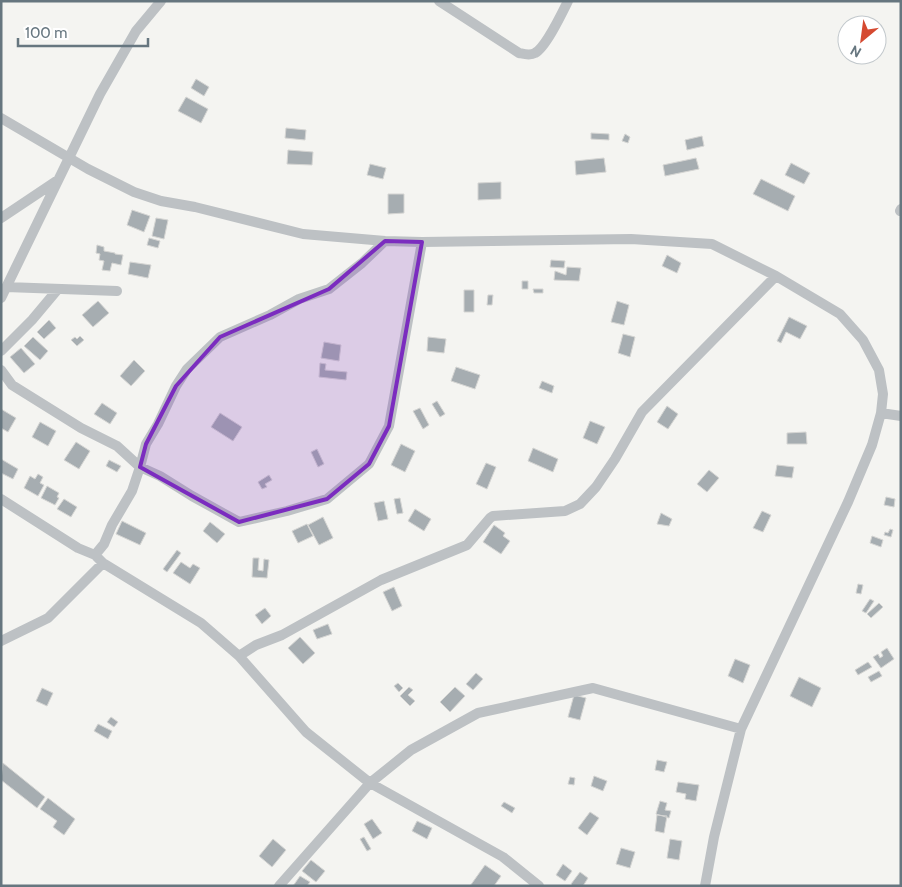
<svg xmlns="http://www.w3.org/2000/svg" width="902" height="887" font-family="Cabin,sans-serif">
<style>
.building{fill:#a6adb1;stroke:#d5d5d3}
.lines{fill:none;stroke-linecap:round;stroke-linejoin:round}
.minor{stroke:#bdc1c4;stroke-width:10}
.marked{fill:#7b2cbf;fill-opacity:0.2;stroke:#7b2cbf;stroke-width:4;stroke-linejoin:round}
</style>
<rect width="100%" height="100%" fill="#f4f4f1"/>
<path class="building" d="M196,79l13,8 -5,9 -13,-8z
M186,97l22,12 -7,14 -23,-12z
M286,128l20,2 -1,10 -20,-2z
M591,133l18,1v6l-18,-1z
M625,134l5,3 -2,6 -6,-2z
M702,136l2,10 -17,4 -2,-10z
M288,150l25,2 -1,13 -25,-1z
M604,158l2,14 -30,3 -1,-14z
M696,158l3,11 -34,7 -2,-11z
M791,163l19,10 -6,11 -19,-9z
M370,164l16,4 -3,11 -16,-4z
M761,179l34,17 -7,15 -35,-17z
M501,182v17l-23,1v-17z
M388,194h16v19l-16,1z
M132,210l18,6 -6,16 -17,-7z
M156,218l12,2 -4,19 -12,-3z
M149,238l11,3 -2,7 -11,-3z
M97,245l7,2v4l11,2v1l8,1 -2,10 -9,-2 -2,8 -8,-1 2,-9 -5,-1 1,-6 -4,-1z
M667,255l14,8 -4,10 -15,-7z
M551,260l14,1 -1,7 -14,-1z
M130,262l21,3 -3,13 -20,-4z
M567,267l14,1 -2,13 -25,-1 1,-9 11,4z
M522,281h6v8h-6z
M533,289h10v4h-9z
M464,290h10v22h-10z
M488,295h5l-1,10h-5z
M98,301l11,12 -16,14 -11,-12z
M617,301l12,4 -5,20 -13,-3z
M789,317l18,9 -7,13 -14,-7 -5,11 -4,-2z
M49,320l7,8 -12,11 -7,-7z
M623,334l12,3 -5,20 -12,-4z
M80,336l4,4 -7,6 -6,-6 4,-3 2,2z
M33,337l15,14 -8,9 -16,-14z
M428,337l18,2 -2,14 -17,-2z
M324,342l17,3 -2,16 -18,-3z
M21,348l14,16 -11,9 -14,-16z
M134,360l11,11 -14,15 -11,-10z
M320,363l6,1 -1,6 22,2 -1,8 -27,-3z
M456,367l24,8 -5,14 -24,-8z
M542,381l12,5 -2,7 -13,-5z
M437,401l8,13 -5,3 -8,-13z
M102,403l15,10 -7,11 -16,-10z
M667,406l11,8 -10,15 -11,-7z
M420,408l9,17 -6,4 -10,-18z
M1,409l15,9 -8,14 -7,-4z
M220,413l22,14 -9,14 -22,-14z
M590,421l15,6 -8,17 -14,-6z
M40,422l16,9 -8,15 -16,-9z
M806,432l1,12h-20v-11z
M76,442l14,9 -11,18 -15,-9z
M401,444l14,7 -10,21 -14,-7z
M533,448l25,11 -5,13 -25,-11z
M317,449l7,15 -6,3 -7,-15z
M1,459l17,10 -5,10 -12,-6z
M109,460l12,6 -4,6 -11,-6z
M486,463l10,4 -9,22 -11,-5z
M777,465l17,2 -2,11 -17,-2z
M709,470l10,8 -12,14 -10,-8z
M38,474l5,3 -3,6 4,2 -6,11 -14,-8 6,-12 5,3z
M269,475l3,5 -7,4 2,3 -5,2 -4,-7z
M47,486l12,7 -2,4 2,1 -4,7 -14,-7z
M886,497l9,2 -1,8 -10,-2z
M400,498l3,15 -6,1 -3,-15z
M64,499l13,8 -6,10 -14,-8z
M384,501l4,18 -10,2 -4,-18z
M415,509l16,10 -7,12 -16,-10z
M762,511l9,4 -8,17 -10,-4z
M661,513l11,6 -3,7 -12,-2z
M323,517l10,21 -14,7 -11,-20z
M122,521l24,12 -6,12 -24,-11z
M210,522l15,12 -8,9 -14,-12z
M307,524l6,12 -15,7 -6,-12z
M494,525l11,8 -2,3 7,5 -9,13 -18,-12z
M890,529l3,1 -2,7 -7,-2 1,-3 3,1z
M872,536l11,4 -2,7 -11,-4z
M177,550l4,3 -14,19 -4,-3z
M253,558h6l-1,12 5,1 1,-12 5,1 -2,18 -15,-1z
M181,562l9,6 3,-4 7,4 -10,16 -17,-11z
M858,584l5,1 -2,9 -5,-1z
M394,587l8,19 -10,5 -9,-19z
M870,599l4,2 -8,12 -4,-2z
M879,603l4,4 -12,11 -4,-4z
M265,608l6,8 -9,8 -7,-9z
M328,624l4,10 -15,5 -4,-9z
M300,637l15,16 -12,11 -15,-16z
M887,648l7,11 -13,9 -8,-11 5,-3 2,4 3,-2 -2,-4z
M735,659l15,6 -7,18 -15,-7z
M868,662l4,5 -14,8 -3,-5z
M879,671l3,5 -11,6 -3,-5z
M476,673l7,6 -10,11 -7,-6z
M799,677l22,11 -9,19 -22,-11z
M398,683l5,5 -4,4 -5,-6z
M409,687l4,3 -5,5 7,6 -5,5 -10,-10z
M455,687l10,9 -15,16 -10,-10z
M42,688l11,5 -6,13 -11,-5z
M574,695l12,3 -6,22 -12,-3z
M111,717l7,5 -4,5 -7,-5z
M98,724l14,7 -4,8 -14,-8z
M657,760l10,2 -3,10 -9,-2z
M3,763l42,34 -8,11 -36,-28z
M594,776l13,5 -4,10 -12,-5z
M570,777l5,1 -1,7 -6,-1z
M678,782l21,3 -3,16 -11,-2 1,-5 -10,-2z
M48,798l27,21 -11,16 -11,-8 4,-6 -17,-12z
M660,801l7,2 -2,7 6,1 -2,7 -13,-4z
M504,802l11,6 -3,5 -11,-7z
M590,812l9,6 -12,17 -9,-7z
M657,815l10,1 -3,17 -9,-2z
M372,819l10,14 -9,6 -9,-15z
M417,821l15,7 -5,11 -15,-8z
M364,837l7,12 -4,2 -7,-12z
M273,839l13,11 -14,17 -13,-11z
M670,839l12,2 -3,19 -12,-2z
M621,848l14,4 -5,16 -14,-4z
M311,860l14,11 -9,11 -14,-11z
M563,864l9,7 -7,10 -9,-6z
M485,865l16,11 -7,10h-24z
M580,872l8,6 -5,8h-10l-2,-2z
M300,876l10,6 -3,4h-14z"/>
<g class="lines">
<path class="minor" d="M439,1l80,52c5,1 11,3 16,0 11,-6 27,-40 33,-52
M1,118l87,51 46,23 27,9 34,6 108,27 82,7 37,1 209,-3 81,5 64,32 64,38 23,26 16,30 4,24 -2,19 -9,32 -24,57 -107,227 -27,108 -9,49
M900,211l1,-2
M1,218l57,-38
M6,287l111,4
M1,298l99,-204 36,-63 25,-30
M1,351l31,-31 26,-31
M1,370l11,15 69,43 36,18 23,21 6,-23 12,-20 18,-38 11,-17 33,-32 50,-22 29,-16 30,-10 33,-26 23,-22
M881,413l20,3
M1,499l77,49 17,7 8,8 98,60 38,33 67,76 64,51 133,74 36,29
M95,555l9,-11 8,-19 20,-34 8,-24 20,9 32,20 47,26 48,-11 40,-12 42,-35 20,-38 33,-184
M1,641l47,-23 55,-55
M239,656l17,-11 26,-10 99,-55 86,-35 23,-27 3,-2 72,-5 15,-7 16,-17 19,-28 27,-47 134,-136
M279,886l91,-103 41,-33 67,-37 115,-25 148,41"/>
</g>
<path class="marked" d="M385,241l37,1 -33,184 -20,38 -42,35 -88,23 -99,-55 6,-23 30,-58 44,-49 109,-48z"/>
<rect width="902" height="887" fill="none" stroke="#66767f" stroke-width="5"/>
<g transform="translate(862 40) rotate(209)"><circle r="24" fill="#ffffff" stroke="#c2c8cc"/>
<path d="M0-4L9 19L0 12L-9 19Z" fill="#d54930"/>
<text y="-8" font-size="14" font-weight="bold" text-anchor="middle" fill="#66767f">N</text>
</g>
<path d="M18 38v8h130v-8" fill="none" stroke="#66767f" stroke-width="2.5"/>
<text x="25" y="38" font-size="15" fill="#66767f" stroke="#ffffff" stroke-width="4" paint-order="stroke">100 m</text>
</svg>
